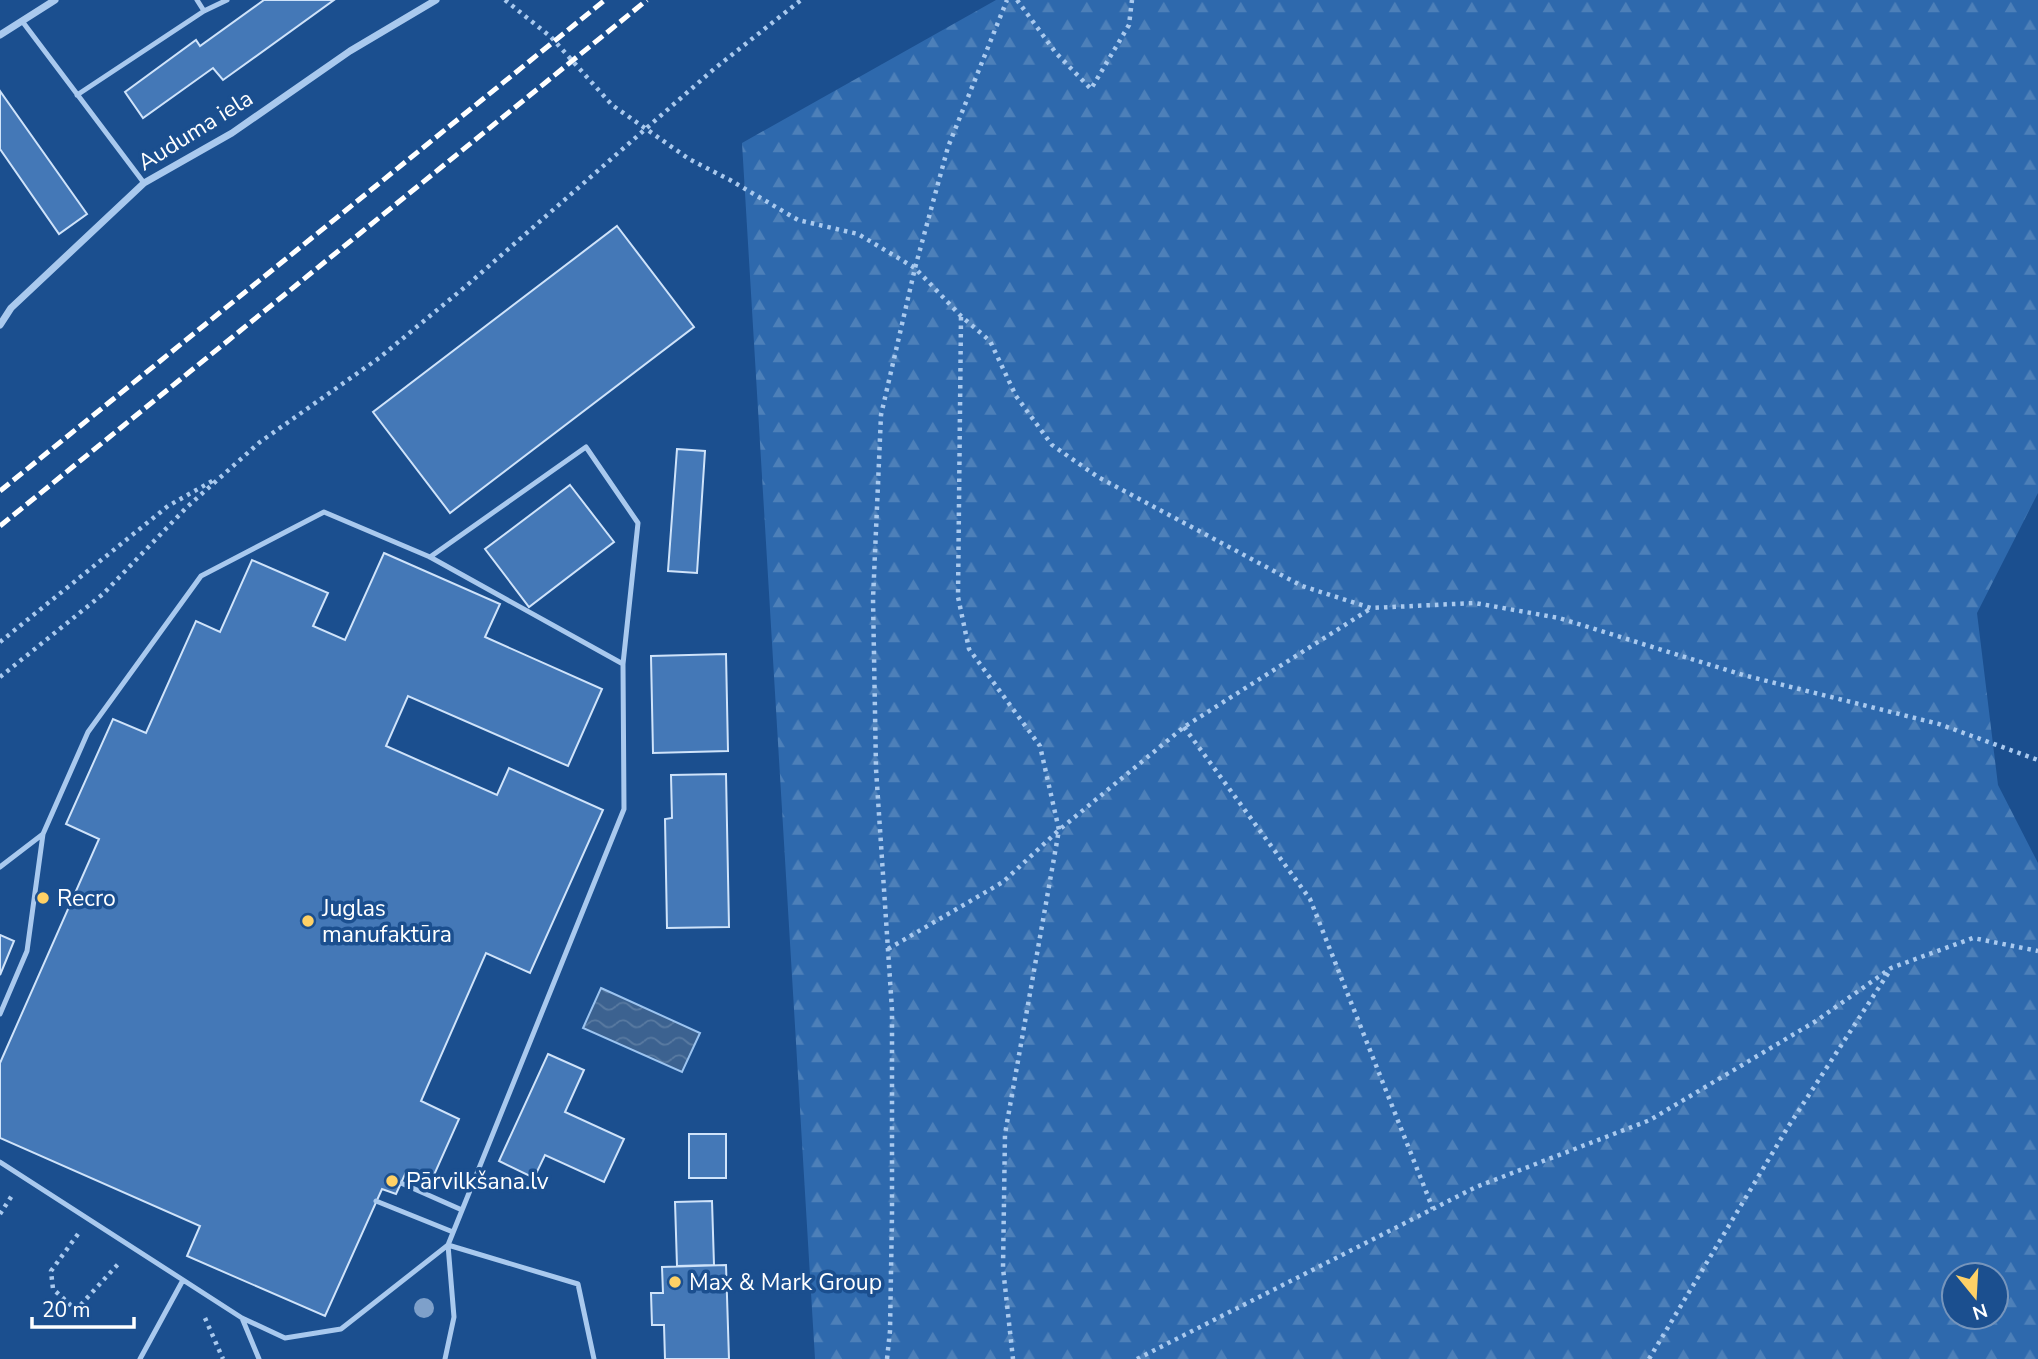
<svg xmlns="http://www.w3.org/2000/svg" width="2038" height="1359" font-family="'Nunito Sans',sans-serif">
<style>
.forest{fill:url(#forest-firs);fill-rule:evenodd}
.water{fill:url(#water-waves);stroke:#9cc4f0;stroke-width:2}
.building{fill:#4478b7;stroke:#cfe3fa;stroke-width:2}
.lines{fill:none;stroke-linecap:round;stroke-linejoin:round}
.path{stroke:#a9c9ee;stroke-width:4.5;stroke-dasharray:3.5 5;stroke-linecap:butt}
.lane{stroke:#a9c9ee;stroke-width:5}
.street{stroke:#a9c9ee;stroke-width:7}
.rail{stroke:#fff;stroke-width:5;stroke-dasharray:12 5;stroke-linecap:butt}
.tree{fill:#7ea0ca}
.poi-dot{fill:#ffd166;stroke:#1b4f8f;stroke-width:2.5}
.labels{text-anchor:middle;stroke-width:7;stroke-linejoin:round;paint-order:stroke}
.street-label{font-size:23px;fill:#fff;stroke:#1b4f8f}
.poi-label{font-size:23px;fill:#fff;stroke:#1b4f8f;text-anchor:start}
</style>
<defs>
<pattern id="forest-firs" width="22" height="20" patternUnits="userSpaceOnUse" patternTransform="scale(1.75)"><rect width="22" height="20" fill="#2e69ad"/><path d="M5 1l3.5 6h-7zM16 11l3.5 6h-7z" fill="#4d80b9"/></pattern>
<pattern id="water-waves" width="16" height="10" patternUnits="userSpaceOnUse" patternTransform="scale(1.75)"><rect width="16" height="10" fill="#3c6290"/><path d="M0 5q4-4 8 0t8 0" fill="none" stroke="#597aa1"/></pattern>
</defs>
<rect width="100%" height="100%" fill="#1b4f8f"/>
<path class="forest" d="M996,0h1042v493l-61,120 21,172 40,78v496h-1223l-73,-1216zM1954,1275h42v42h-42z"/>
<path class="water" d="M601,988l99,45 -18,39 -99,-44z"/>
<path class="building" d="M264,0h70l-111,80 -10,-12 -70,50 -18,-26 71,-52 4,6z
M0,91l87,123 -28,20 -59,-85z
M617,226l77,101 -244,186 -77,-101z
M677,449l28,2 -8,122 -29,-2z
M570,485l44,57 -85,65 -44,-58z
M384,553l116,51 -15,33 117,52 -34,77 -160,-70 -22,50 111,49 12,-27 94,42 -73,163 -44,-20 -65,148 38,18 -29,65 -24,-12 -10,22 -14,-5 -57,127 -138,-60 13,-30 -200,-88v-75l99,-224 -33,-15 47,-105 33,14 50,-112 24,11 32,-72 76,33 -15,33 32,14z
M726,654l2,97 -75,2 -2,-97z
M726,774l3,153 -62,1 -2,-109 7,-1 -1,-43z
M0,935l14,6 -14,34z
M548,1054l36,16 -19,42 59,27 -20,43 -59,-27 -11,23 -35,-17z
M689,1134h37v44h-37z
M712,1201l2,64 -37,1 -2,-64z
M726,1265l3,94h-64l-1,-34h-12l-1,-32h12l-1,-26z"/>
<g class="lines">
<path class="path" d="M505,0l46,37 61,68 77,54 41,21 68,40 60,14 57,34 46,48 29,25 26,55 36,49 46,32 204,109 69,22 104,-5 84,15 184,57 196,49 99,36
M1017,0l39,53 35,36 38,-64 3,-25
M961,317l-3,280 11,52 71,97 19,84 -54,304 -2,134 10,91
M0,642l168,-136 46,-26
M0,677l103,-83 84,-87 73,-65 119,-84 86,-71 249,-218 87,-69
M1184,727l126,172 123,310
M888,949l115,-67 56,-52 125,-103 186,-118
M0,1214l13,-20
M78,1234l-27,37 2,18 23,21 44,-48
M205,1318l18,41
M887,1359l3,-28 2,-117v-204l-16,-241 -3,-170 8,-184 34,-147 33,-121 59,-147
M1137,1359l339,-172 174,-67 166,-99 75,-53 82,-30 65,13
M1649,1359l139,-232 101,-155"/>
<path class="lane" d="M197,0l7,11
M22,21l122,162
M77,95l127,-84 23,-11
M430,557l156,-110 52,76 -15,141
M0,867l43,-33
M0,1014l27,-63 16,-117 45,-102 113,-156 123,-64 106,45 193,107 1,145 -176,436 -107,84 -56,9 -43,-20 -242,-156
M401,1183l61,27
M376,1201l77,31
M242,1318l17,41
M140,1359l43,-79
M445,1359l9,-42 -6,-72 130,39 16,75"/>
<path class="street" d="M0,35l55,-35
M0,325l11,-17 133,-125 88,-50 118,-82 86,-51"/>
<path class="rail" d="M0,491l605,-491
M0,526l647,-526"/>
</g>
<circle class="tree" cx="424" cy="1308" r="10"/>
<g class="poi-dot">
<circle cx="43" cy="898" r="7"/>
<circle cx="308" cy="921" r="7"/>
<circle cx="392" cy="1181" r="7"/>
<circle cx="675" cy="1282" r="7"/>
</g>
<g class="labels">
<g class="street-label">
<text transform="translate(195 130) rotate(-32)" y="8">Auduma iela</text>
</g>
<g class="poi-label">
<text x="57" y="906">Recro</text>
<text x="322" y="916">Juglas<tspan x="322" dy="26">manufaktūra</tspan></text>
<text x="406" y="1189">Pārvilkšana.lv</text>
<text x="689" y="1290">Max &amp; Mark Group</text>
</g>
</g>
<g transform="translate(1975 1296) rotate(162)"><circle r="33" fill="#1b4f8f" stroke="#7695bc" stroke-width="2"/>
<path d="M0-5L12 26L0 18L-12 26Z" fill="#ffd166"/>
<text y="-10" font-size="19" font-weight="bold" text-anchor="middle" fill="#ffffff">N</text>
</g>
<path d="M32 1317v10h102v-10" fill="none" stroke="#ffffff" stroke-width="3.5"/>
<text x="42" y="1317" font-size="21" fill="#ffffff" stroke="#1b4f8f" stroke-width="5" paint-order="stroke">20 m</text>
</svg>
